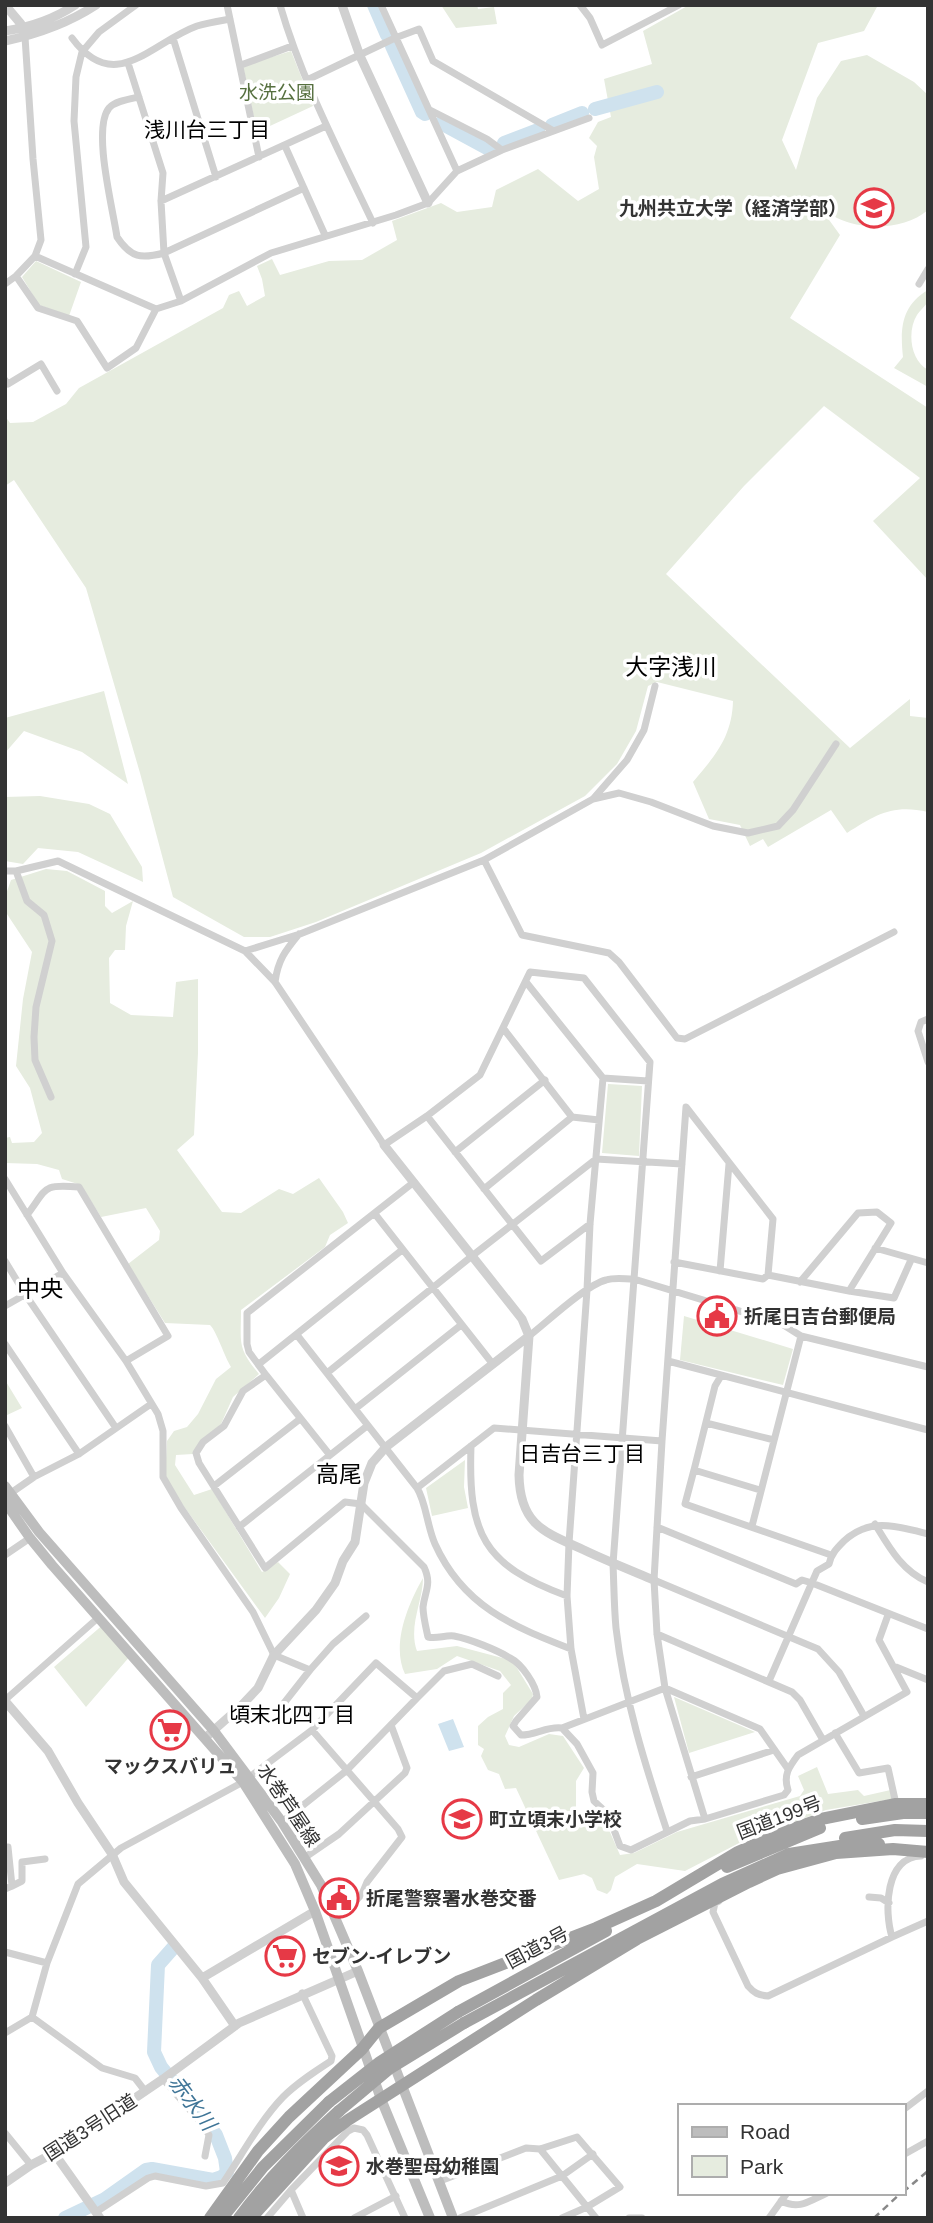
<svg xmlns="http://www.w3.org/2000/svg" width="933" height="2223" font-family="Arial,'Noto Sans JP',sans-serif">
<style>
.green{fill:#e6ecdf}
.water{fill:#cfe2ee}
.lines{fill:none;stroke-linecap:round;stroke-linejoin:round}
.river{stroke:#cfe2ee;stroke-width:14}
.minor{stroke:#d0d0d0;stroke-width:7}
.tertiary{stroke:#d0d0d0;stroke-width:9}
.secondary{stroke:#bdbdbd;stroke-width:10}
.trunk{stroke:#a2a2a2;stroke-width:12}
.rail{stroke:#888;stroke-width:2.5;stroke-dasharray:7 5;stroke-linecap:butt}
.trunk-bridge{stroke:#a2a2a2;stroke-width:12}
.labels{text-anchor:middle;stroke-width:7;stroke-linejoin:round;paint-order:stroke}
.park-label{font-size:19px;fill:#56703f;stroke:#fff}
.poi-label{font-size:19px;font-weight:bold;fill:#333;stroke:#fff;text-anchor:start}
.street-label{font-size:19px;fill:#333;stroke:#fff}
.neighbourhood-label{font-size:21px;fill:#000;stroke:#fff}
.water-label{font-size:21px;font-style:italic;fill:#3f7597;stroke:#fff}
.quarter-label{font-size:23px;fill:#000;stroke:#fff}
</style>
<rect width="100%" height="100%" fill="#fff"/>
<path class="green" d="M441,5h36l1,4 16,-2 3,17 -41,4z
M689,5h189l-14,26 -46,12 -36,97 14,30 21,-72 24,-37 26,-6 47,27 14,13v115c-24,20 -63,21 -91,8 -6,-3 -12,-9 -18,-12l21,29 -50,83 138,90v172l-55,-59 47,-43 -96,-72 -80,80 -78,88 184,174 60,-49v17l18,2v94c-36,-8 -52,3 -81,21l-16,-23 -63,37 -5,-8 -13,7 -10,-21 -31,-6 -16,-37c22,-26 39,-45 40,-81l-76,-19 -9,4 -12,45 -19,33 -32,32 -104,57 -165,69 -46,15h-26l-71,-40 -33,-124 -54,-185 -72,-108 -9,6v-70l5,7 23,-1 33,-18 13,-16 144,-80 6,-13 10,-4 8,15 18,-10 -3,-17 -5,-13 15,-7 8,16 49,-14 33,-1 35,-20 -5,-19 49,-18 16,9 35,-5 4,-17 42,-21 40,32 21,-12 -5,-32 3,-11 -8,-8 9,-16 13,-5 -7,-38 48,-15 -9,-33z
M291,51l22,55 -56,26 -14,-66z
M36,261l45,21 -12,34 -30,-11 -17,-28z
M928,290c0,4 1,8 0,11 -2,5 -8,9 -11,14 -10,16 -7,45 11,55v17l-34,-19 9,-11c-3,-28 -2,-51 25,-67z
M104,691l24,93 -46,-32 -58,-21 -19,22v-35z
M40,796l49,8 21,10 32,53 1,15 -65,-30 -40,-4 -15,16 -18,-3v-64z
M46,869l21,2 38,20v15l7,7 21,-12 -7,25 -1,24h-10l-6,8 1,45 21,12 42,2 3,-35 22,-3v74l-4,82 -17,15 45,62 19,1 38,-24 14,5 26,-16 24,34 5,11 -18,12 -5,12 -84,63c0,34 -4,37 18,64l-26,23 -12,27 -28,30 -17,1 -1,10 19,30 18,-6 50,83 16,-10 12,12 -11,24 -14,20 -88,-121 -12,-21 2,-35 7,-10 13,-4 11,-13 18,-35 15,-12c-7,-11 -14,-35 -21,-42l-45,-2 -37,-59 31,-24 1,-9 -14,-23 -45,9 -20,-32 -19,-6 -3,-9 -22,-6 -32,-1v-25l5,-1 2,6 22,-1 8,-9 -12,-45 -14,-22 7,-67 9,-47 -27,-41v-14l6,-17z
M608,1084l34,2 -3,70 -37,-3z
M684,1316l109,33 -10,36 -103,-25z
M5,1380l17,28 -17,8z
M465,1460l-1,27 4,21 -36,8 -6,-28z
M423,1578c0,23 -15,49 -6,73l40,-5 53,14 7,8 16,26 -1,5 -18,17 -9,20 4,9 10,2 30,-13 14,2 21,32 -8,13v35l15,6 15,1 14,32 14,-2 43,-21 123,-36 4,-6 -6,-14 19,-9 11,27 30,-4 6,6 31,-7 3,9 -72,12 -83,31 -58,30 -48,-7 -22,13 -4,13 -4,4 -10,-4 -5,-12 -8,-4 -25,6 -43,-92 -11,1 -6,-15 -11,-4 -7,-14 3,-7 -6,-4v-19l10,-9 15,-8v-16l8,-8 -11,-14 -43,-15 -20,13 -32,5c-14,-29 3,-70 18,-96z
M105,1623l26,32 -45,52 -32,-40z
M674,1697l81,35 -66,21z"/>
<path class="water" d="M453,1719l11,28 -15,4 -11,-27z"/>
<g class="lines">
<path class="river" d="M374,5l13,30
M392,46l30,66 3,2
M595,109l62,-17
M441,123l48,26
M552,125l30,-12
M504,143l34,-13
M65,2218l40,-19 41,-29 6,-1 61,11 9,-3 5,-5 -2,-14 -9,-23 -55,-68 -7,-15 4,-87 15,-17"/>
<path class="minor" d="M227,5l32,152
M280,5c22,76 59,146 93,218
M381,5l76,166
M580,5l10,13 12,27 77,-40
M72,38c43,58 78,5 125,-12 10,-3 22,-5 33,-7
M173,38l43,139
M128,63l35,110 -2,28 3,52 17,48
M241,65l51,-19
M307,80l88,-42 24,-9 14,32 119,69
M139,97c-9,2 -24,4 -30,11 -17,21 4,101 8,129 14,21 24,22 47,16l140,-65
M430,110l57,29 15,11
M285,146l40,89
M161,201l165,-75
M35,256l121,53 25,-8 90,-48 125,-38 32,-12 29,-32 45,-21 87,-32
M75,274l11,-27 -12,-126 2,-44 6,-25 17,-20 37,-27
M16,276l22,32 39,13 30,47 29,-20 20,-39
M5,284l11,-8 19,-20 6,-16 -8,-81 -8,-122
M919,284l9,-15
M5,380l3,4 33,-20 16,27
M593,799l26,-6 32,9 62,24 35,7 30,-7 15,-16 43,-66
M484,860l38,75 87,18 10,9 58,76 8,1 209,-107
M5,871h11l42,-10 187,90 30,31 109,163 43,-29 53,-41 50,-103 54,6 66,84 -37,502c1,21 1,43 3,64 8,70 29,137 51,203
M16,871l11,30 17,14 8,26 -16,66 -2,30 1,23 16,37
M245,951l55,-17 184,-74 109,-61 34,-39 17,-30 11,-44
M275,982c3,-22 10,-31 24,-48
M526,982l77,96 -13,146 -3,66 -18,253 -2,53 4,53 13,70
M928,1019l-7,3 -3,9 10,31
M503,1028l69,89
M603,1078l45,3
M427,1116l114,145 49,-37
M455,1152l90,-72
M5,1179l58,94 63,88 32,53 5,17v46l18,31 72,104 21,43 36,15 23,-26 33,-28
M414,1182l-167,131v31l2,8 17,23 -23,16 -19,35 -21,16 -7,11 3,10 66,105 80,-66 16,2 63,63c8,17 1,24 -1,40 0,9 3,21 5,30 9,2 17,-2 26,-1 16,3 43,14 56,22 12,6 26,27 27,39l-21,24 -3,5 8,9c15,0 26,-9 41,-7l103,-40 95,41 28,40
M484,1189l88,-72 27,3
M375,1214l117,149
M27,1215c21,-28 15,-31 52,-28l89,149 -42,25
M875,1248l53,15
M5,1261l20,33 91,134
M674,1262l89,17 5,-4 81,16 45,7 17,-38
M720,1271l9,-107
M800,1282l58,-69 19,-1 14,11 -42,68
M5,1306l58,-33
M297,1335l120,153c9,14 10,38 18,56 28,62 77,82 136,105
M529,1336c18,-14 57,-51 77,-56 9,-3 18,-1 28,-1l148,45 19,12 127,31
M5,1344l74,110
M668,1361l260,69
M259,1364l143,-114
M327,1373l145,-117 124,-97 86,5
M266,1375l63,79
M721,1376l-6,10 -21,84 66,20
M355,1409l106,-84
M706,1423l68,17
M5,1426l29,51
M471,1446c-3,88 12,119 96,150
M694,1470l-9,34 146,51
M214,1486l86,-67
M417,1488l77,-60 168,13
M8,1495l26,-18 45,-23 72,-50
M875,1524c14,23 27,47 53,58
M752,1526l49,-190
M239,1527l128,-101
M657,1527l139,57 6,-4 10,3 116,46
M5,1555l25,-17
M654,1580l164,69 21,23 25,44
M657,1634l135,58 8,8 23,40
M896,1667l32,13
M769,1681l48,-110 12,-7c2,-10 8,-16 15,-23 26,-24 53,-15 84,-7
M5,1700l94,-83
M277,1712l33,-42
M562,1728l15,16 16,29 -1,19 2,9 14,13 12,32 11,4 59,-29 15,-2 79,-24 4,-5c-5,-15 1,-23 10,-35l109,-63 -28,-52 9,-25
M312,1730l86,99 4,8 -35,45 -5,12 -8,9 -21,9
M835,1733l24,40 29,-5 8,36
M691,1777l83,-27
M705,1819l-40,-131 -8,-54 -3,-54 8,-139 24,-334 87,112 -5,56
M282,1822l64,-51 71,-73
M304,1858l35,-24 66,-61 2,-5 -16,-43
M12,1886l10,-5v-19l23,-3
M5,1889l7,-3 -4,-39
M869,1897l12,1 8,5
M719,1901l-4,2 -2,9 35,74c6,7 10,9 20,10l124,-59c-8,-26 -7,-80 29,-81
M892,1937l36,-16
M5,1952l42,11
M32,2017l70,51 33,10 10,13
M5,2033l27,-16 15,-54 31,-79 43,-36 122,-66 69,-52 64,-67 41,35 27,-27 28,-7 26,12
M163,2079l40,46 6,10 -4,21
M903,2110l25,-19
M5,2133l26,32
M540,2149l56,69
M903,2155l25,-14
M440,2181l86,-33 14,1 37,-12 43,50 -33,20 -25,11
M291,2190l12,28
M781,2201c19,9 28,0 46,-8
M96,2212l52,-34 7,-2 51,10 17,-3c19,-28 36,-61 60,-86 14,-14 31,-25 48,-36l1,-5 -30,-63
M267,2218l24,-28 57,-59 6,-3 9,2 4,5 38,83
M354,2218l42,-22
M460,2218l102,-42 31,-22
M629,2218h13
M769,2218l18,-25"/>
<path class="tertiary" d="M5,5l16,19 3,8
M342,5l18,51 68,147
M5,31c26,-4 49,-12 70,-26
M5,41c33,-7 62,-17 91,-36
M384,1145l138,174 7,17 -10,139c1,50 25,57 65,75 23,11 46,20 70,30
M5,1701l43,50 30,52 34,51 12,28 78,96 33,48
M205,1738l36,-32 17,-18 16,-33 42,-45 19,-27 8,-22 12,-19 9,-59 8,-20 14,-16 143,-111
M202,1978l113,-67
M54,2153l46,65
M5,2183l26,-18 23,-12 109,-74 76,-56 119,-52"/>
<path class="secondary" d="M5,1486l34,46 175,199 68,91 39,63 37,86 95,247
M5,1502l25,36 22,27 191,217 52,82 20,47 66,188 49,119"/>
<path class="trunk" d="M862,1819l41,-6h25
M845,1838l50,-8 33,1
M727,1867l93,-39
M458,2012l148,-81
M464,2023l258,-139 67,-30 70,-11 20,1
M210,2218l48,-67 31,-34 73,-68 17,-21 80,-47 137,-53 60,-27 82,-49 43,-19 40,-14 75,-15h32
M222,2218l41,-51 66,-65
M239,2218c29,-40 64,-74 100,-107
M251,2218l73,-80 24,-18 188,-120 101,-61 112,-57 28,-13 59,-16 57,-4 35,3"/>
<path class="rail" d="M903,2192l25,-21
M874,2218l27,-25"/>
<path class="trunk-bridge" d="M329,2102l51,-40 78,-50
M339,2111l50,-42 75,-46"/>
</g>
<defs>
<g id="university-ring" transform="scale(2.0125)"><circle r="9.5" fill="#fff" stroke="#e63946" stroke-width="1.5"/><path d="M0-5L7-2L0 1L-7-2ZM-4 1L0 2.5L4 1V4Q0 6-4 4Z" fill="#e63946"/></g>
<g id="civic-ring" transform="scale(2.0125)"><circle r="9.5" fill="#fff" stroke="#e63946" stroke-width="1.5"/><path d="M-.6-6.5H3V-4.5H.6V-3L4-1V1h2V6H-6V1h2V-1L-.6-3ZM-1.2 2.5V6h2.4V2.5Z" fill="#e63946"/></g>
<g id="supermarket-ring" transform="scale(2.0125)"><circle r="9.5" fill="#fff" stroke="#e63946" stroke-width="1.5"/><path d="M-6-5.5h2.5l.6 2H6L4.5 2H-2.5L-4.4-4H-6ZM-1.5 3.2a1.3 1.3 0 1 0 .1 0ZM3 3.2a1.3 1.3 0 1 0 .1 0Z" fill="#e63946"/></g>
<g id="school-ring" transform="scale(2.0125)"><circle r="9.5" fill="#fff" stroke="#e63946" stroke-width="1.5"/><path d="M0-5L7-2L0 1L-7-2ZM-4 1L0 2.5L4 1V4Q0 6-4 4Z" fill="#e63946"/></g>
</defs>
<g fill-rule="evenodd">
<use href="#university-ring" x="874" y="208"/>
<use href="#civic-ring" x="717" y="1316"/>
<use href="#supermarket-ring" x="170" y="1730"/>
<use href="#school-ring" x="462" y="1819"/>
<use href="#civic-ring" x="339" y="1898"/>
<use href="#supermarket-ring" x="285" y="1956"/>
<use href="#school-ring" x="339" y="2166"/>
</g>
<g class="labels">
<g class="park-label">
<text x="277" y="99">水洗公園</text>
</g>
<g class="poi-label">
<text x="847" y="215" text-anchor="end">九州共立大学（経済学部）</text>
<text x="744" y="1323">折尾日吉台郵便局</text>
<text x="170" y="1773" text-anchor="middle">マックスバリュ</text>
<text x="489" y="1826">町立頃末小学校</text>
<text x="366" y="1905">折尾警察署水巻交番</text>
<text x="312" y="1963">セブン-イレブン</text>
<text x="366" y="2173">水巻聖母幼稚園</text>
</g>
<g class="street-label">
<text transform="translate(289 1805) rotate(56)" y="7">水巻芦屋線</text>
<text transform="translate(779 1817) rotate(-21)" y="7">国道199号</text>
<text transform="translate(537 1947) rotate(-28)" y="7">国道3号</text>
<text transform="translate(90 2127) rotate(-33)" y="7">国道3号旧道</text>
</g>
<g class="neighbourhood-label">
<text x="207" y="137">浅川台三丁目</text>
<text x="582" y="1461">日吉台三丁目</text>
<text x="292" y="1722">頃末北四丁目</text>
</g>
<g class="water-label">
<text transform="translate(192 2103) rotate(53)" y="7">赤水川</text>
</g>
<g class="quarter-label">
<text x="671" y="675">大字浅川</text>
<text x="40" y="1297">中央</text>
<text x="339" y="1482">高尾</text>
</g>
</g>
<rect width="933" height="2223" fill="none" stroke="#333333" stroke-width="14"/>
<rect x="678" y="2104" width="228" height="91" fill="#ffffff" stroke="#adadad" stroke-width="2"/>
<rect x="692" y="2127" width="35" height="10" fill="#bdbdbd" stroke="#adadad" stroke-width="2"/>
<text x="740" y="2139" font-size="21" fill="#333333">Road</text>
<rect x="692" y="2156" width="35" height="21" fill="#e6ecdf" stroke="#adadad" stroke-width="2"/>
<text x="740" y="2174" font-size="21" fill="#333333">Park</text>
</svg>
